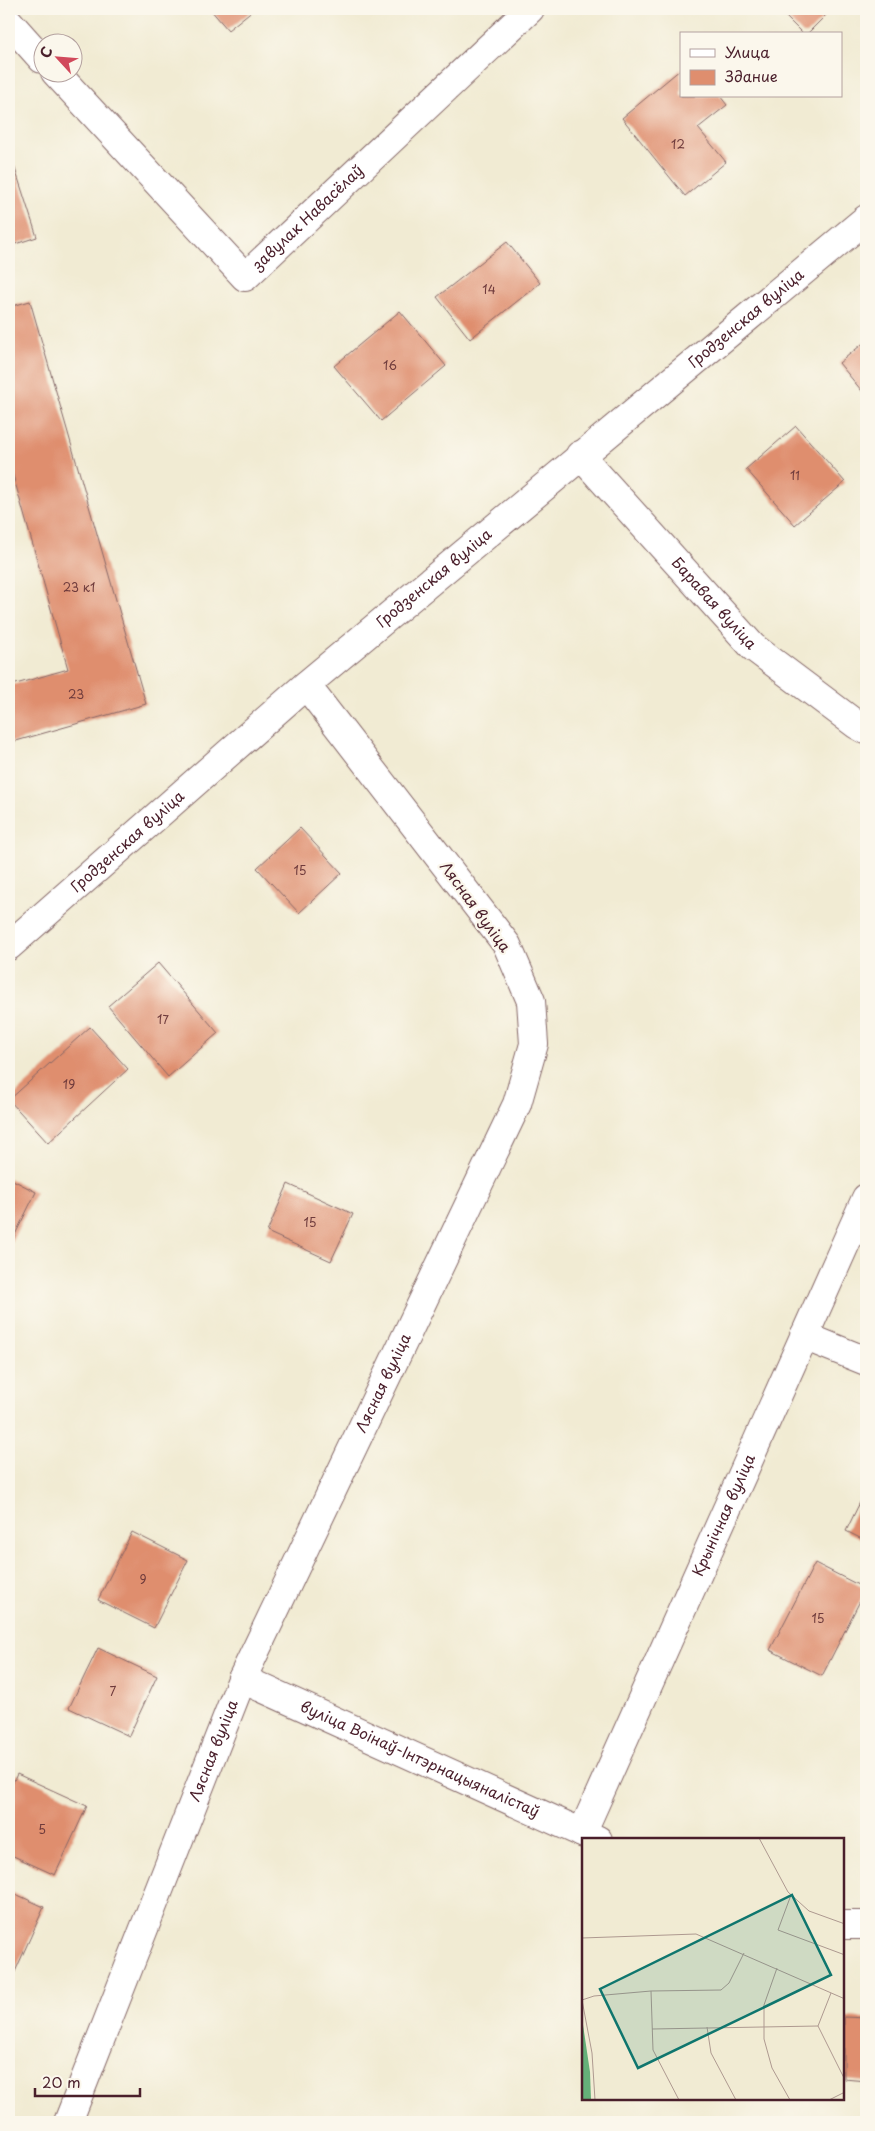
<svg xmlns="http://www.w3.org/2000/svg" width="875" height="2131" font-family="'Playpen Sans',sans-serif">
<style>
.building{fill:#df8e6e}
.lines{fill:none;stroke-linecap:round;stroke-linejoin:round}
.minor-casing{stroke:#846666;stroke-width:30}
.minor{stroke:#fff;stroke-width:28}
.labels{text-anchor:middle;stroke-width:4.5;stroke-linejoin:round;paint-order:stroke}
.number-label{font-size:12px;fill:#6f3b3c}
.street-label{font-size:15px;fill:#4a1f2b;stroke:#fbf7ec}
.inset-road{fill:none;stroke:#ae9990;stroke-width:1}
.view{fill:#0f766e;fill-opacity:0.15;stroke:#0f766e;stroke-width:2.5}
.inset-edge{fill:none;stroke:#4a1f2b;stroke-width:2.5}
</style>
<rect width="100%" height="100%" fill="#fbf7ec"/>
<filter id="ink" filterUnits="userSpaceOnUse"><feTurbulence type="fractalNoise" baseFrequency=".02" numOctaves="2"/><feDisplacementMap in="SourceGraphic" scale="10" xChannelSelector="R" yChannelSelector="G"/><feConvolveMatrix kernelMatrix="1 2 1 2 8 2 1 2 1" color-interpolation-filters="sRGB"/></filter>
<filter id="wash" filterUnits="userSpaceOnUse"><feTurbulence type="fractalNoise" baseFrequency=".0096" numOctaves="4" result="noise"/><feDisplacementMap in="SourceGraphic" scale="20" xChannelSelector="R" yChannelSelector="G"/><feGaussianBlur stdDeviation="1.12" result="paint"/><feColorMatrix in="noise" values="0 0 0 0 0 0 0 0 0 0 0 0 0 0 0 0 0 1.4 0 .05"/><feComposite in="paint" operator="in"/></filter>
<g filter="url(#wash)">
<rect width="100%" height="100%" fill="#f1ebd3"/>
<g id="blocks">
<path class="building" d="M210,9h44l-26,21z
M778,9h54l-25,25h-4z
M681,69v27h39l7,9 -29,23 28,34 -41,34 -63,-78z
M9,150l28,87 -28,9z
M507,242l33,41 -70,56 -33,-42z
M30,301l116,403 -137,39v-57l59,-17 -59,-208v-154z
M400,311l46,55 -65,55 -47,-55z
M866,341v55l-27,-33z
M796,426l49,56 -50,43 -49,-56z
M300,828l42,45 -43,40 -42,-45z
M158,963l60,70 -50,44 -60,-71z
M90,1027l38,42 -80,74 -39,-43z
M9,1178l27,14 -27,55z
M288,1184l65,30 -22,47 -64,-29z
M866,1490v51l-20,-10z
M132,1532l56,28 -34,68 -56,-28z
M815,1563l51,26 -44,87 -52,-26z
M98,1648l59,28 -28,60 -60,-28z
M17,1774l70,32 -32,69 -46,-21v-63z
M9,1891l35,16 -34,76h-1z
M844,2017l22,1v63l-22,-2z"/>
</g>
</g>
<g filter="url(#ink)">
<use href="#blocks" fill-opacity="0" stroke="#846666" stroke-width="1"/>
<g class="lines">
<g class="minor-casing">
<g id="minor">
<path d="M9,22l33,37"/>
<path id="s1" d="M55,72l190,205 285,-268"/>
<path id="s2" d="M580,455l173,192 104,78 9,5"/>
<path id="s3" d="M9,946l297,-261 560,-466"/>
<path d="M804,1336l62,25"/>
<path id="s4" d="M242,1679l356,161"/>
<path id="s5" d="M582,1833l284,-635"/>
<path d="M844,1925h22"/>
<path id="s6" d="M68,2122l174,-443 275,-575 17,-60 -3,-43 -24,-56 -201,-260"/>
</g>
</g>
<use href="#minor" class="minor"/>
</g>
</g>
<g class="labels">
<g class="number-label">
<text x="678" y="149">12</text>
<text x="489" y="294">14</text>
<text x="390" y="370">16</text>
<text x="795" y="480">11</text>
<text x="79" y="592">23 к1</text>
<text x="76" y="699">23</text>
<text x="300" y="875">15</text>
<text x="163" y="1024">17</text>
<text x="69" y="1089">19</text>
<text x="310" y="1227">15</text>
<text x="143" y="1584">9</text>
<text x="818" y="1623">15</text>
<text x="113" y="1696">7</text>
<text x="42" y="1834">5</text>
</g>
<g class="street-label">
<text dy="5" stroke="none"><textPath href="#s1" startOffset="366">завулак Навасёлаў</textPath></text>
<text dy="5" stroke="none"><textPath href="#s3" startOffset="968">Гродзенская вуліца</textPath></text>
<text dy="5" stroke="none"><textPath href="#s3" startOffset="562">Гродзенская вуліца</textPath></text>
<text dy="5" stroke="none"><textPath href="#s2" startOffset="200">Баравая вуліца</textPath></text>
<text dy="5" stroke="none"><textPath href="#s3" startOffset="158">Гродзенская вуліца</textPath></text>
<text transform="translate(475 907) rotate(54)" y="5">Лясная вуліца</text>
<text dy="5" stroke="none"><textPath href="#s6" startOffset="804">Лясная вуліца</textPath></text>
<text dy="5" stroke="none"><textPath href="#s5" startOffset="348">Крынічная вуліца</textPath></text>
<text dy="5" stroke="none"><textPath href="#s6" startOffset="399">Лясная вуліца</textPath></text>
<text dy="5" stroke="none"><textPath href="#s4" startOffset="195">вуліца Воінаў-Інтэрнацыяналістаў</textPath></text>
</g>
</g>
<g transform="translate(582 1838)">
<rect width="262" height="262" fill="#f1ebd3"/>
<path d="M0,180l8,54 1,28h-9z" fill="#65b079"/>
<path class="inset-road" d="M177,0l29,54 21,19 36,13M209,57l-13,35 67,25M0,100l114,-4 149,65M195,130l-13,37v34l8,29 18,32M69,153l2,59 26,50M249,155l-13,33 27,54M125,189l4,26 25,47M70,191l166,-3M13,262l-3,-47 -10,-53 12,-4 57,-5 70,-1 8,-7 15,-30M247,262l16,-8"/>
<path class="view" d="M210,57l39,80 -193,93 -38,-79z"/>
<rect width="262" height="262" class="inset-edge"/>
</g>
<rect width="875" height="2131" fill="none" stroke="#fbf7ec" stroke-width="30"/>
<rect x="680" y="32" width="162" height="65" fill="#fbf7ec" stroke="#b4a19f"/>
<rect x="690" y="49" width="25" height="8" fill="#ffffff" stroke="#b4a19f"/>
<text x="725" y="58" font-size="15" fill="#4a1f2b">Улица</text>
<rect x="690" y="70" width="25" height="15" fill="#df8e6e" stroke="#b4a19f"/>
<text x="725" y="82" font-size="15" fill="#4a1f2b">Здание</text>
<g transform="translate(58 58) rotate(296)"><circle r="24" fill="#fbf7ec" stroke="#b4a19f"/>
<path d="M0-4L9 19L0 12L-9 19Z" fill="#d1495b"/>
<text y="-8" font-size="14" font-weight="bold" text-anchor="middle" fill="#4a1f2b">С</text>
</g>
<path d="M35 2088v8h105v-8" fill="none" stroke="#4a1f2b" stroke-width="2.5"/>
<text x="42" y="2088" font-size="15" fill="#4a1f2b" stroke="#fbf7ec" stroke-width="4" paint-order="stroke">20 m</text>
</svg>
